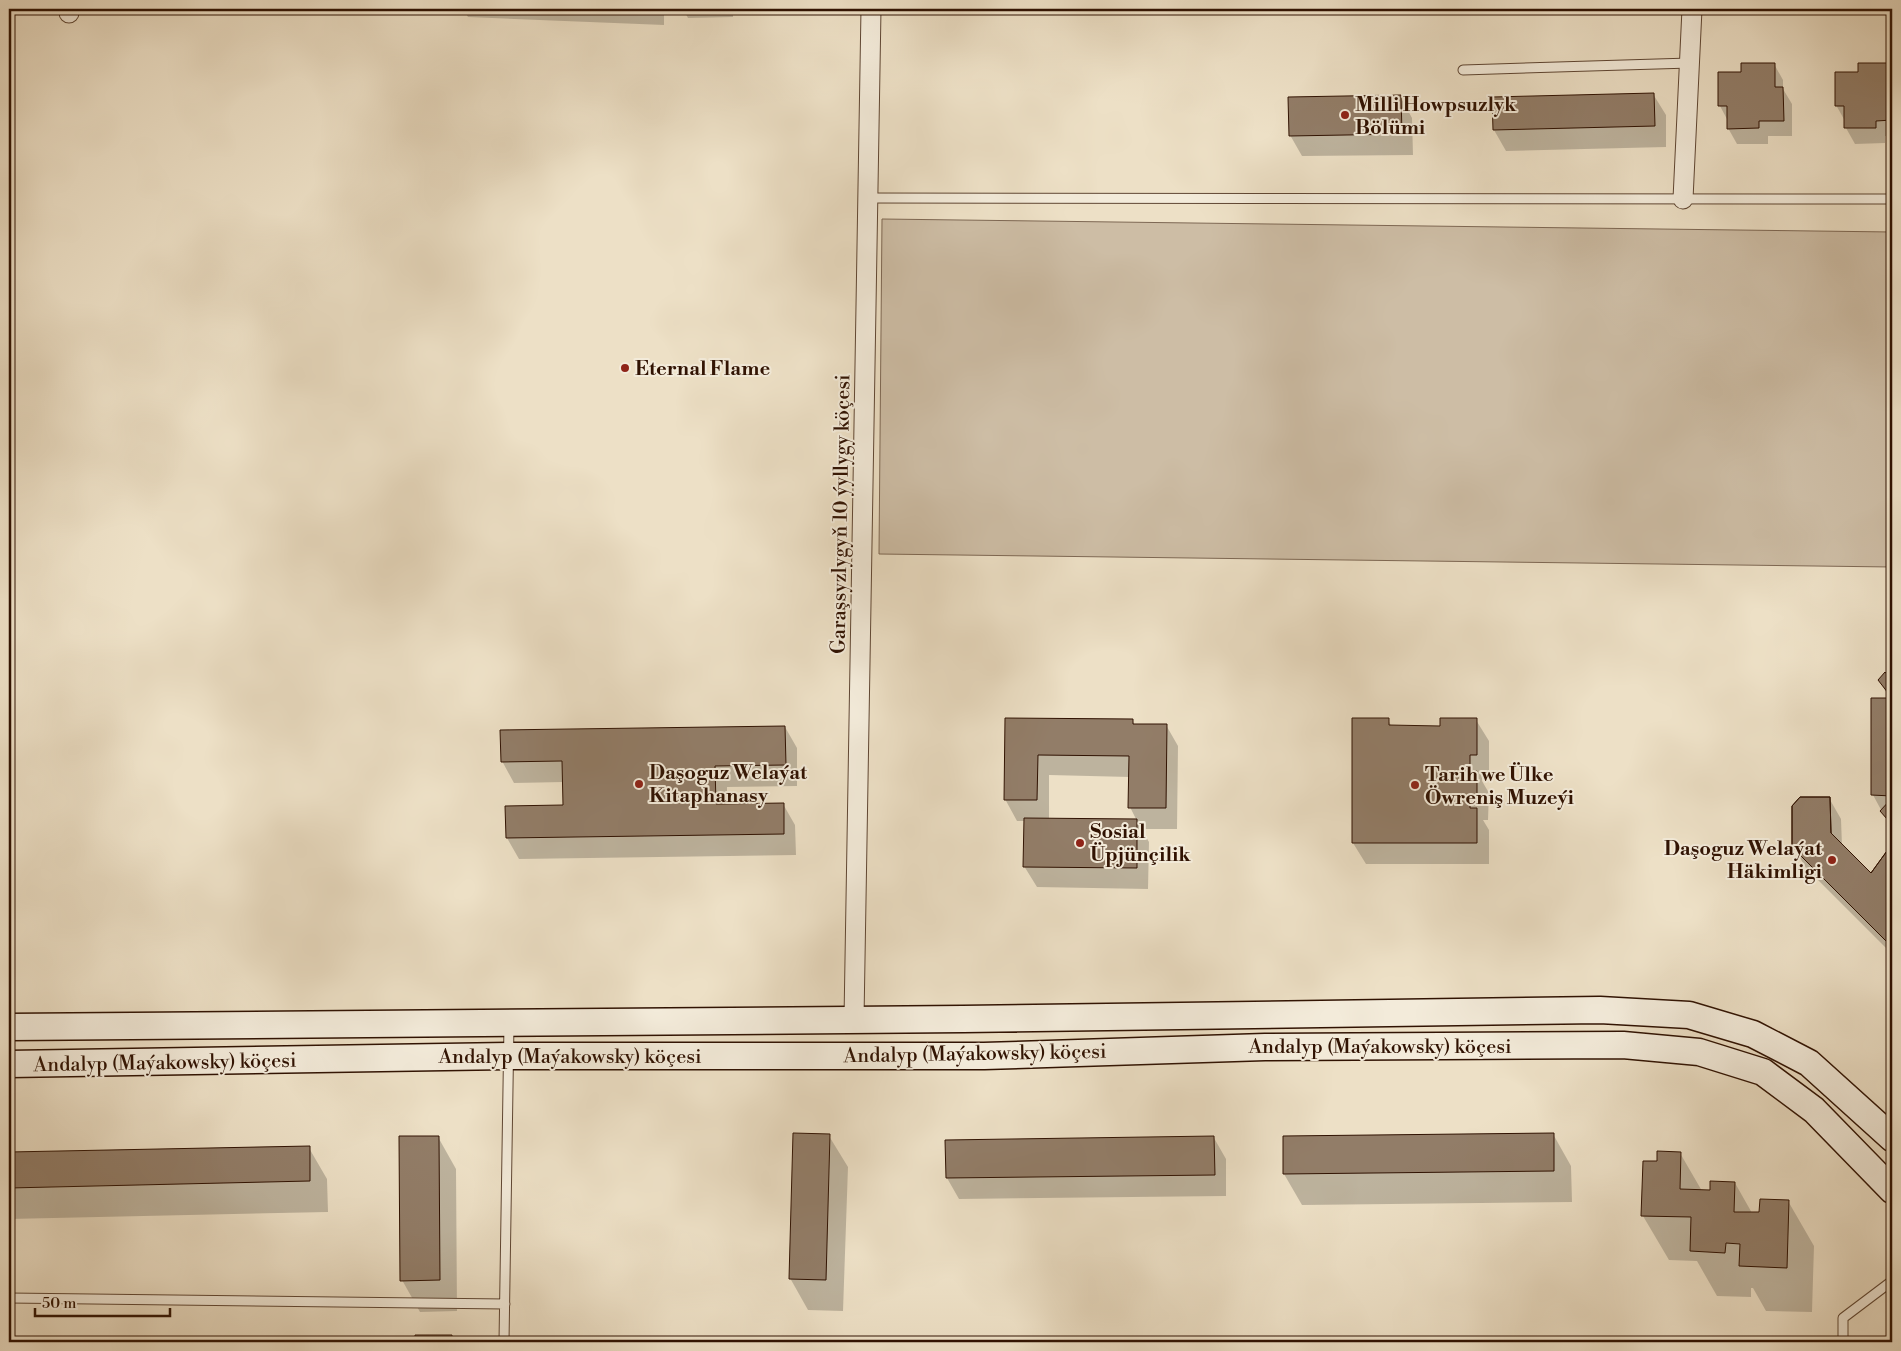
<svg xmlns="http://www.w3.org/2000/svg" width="1901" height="1351" font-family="'Libre Bodoni',serif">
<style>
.green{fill:#cdbda5;stroke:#7e6854}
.shadow{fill:#0003;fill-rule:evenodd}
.building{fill:#927d68;stroke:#301202}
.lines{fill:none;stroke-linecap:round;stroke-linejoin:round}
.service-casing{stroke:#5f4633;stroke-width:11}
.minor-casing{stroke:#5f4633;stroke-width:21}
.secondary-casing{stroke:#301202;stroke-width:29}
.service{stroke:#f3ebda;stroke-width:9}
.minor{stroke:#f3ebda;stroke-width:19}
.secondary{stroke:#f3ebda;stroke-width:26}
.poi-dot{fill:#8f2418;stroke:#f3ebda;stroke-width:2}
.labels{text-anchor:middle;stroke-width:4;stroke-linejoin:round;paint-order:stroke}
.poi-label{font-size:20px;font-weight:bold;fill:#301202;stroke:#f3ebda;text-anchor:start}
.street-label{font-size:20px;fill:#301202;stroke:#f3ebda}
</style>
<rect width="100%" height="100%" fill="#ede0c6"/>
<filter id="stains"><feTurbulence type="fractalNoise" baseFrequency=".004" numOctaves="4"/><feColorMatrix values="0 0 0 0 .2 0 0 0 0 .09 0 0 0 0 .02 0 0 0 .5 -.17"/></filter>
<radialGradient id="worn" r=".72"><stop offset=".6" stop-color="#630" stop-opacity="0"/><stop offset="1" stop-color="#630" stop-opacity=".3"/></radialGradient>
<path class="green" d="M882,219l1010,13v335l-1013,-13z"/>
<path class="shadow" d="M463,9h201v16l-196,-8z
M683,9h50v8l-45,1z
M1774,64l9,16v9l9,15v32h-24v8h-31l-9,-16v-7l-8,-15z
M1891,64l1,72h-7v7l-30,1 -9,-16 -1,-7 -9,-16 24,-32z
M1653,94l13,21v32l-160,4 -12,-21z
M1400,96l12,22 1,37 -111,1 -12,-21z
M1885,674l7,8v148l-19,-35 17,-96 -11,-19z
M1006,719l126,1 3,5h31l12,21 -1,83h-36l8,13 -1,47 -111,-2 -13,-21 1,-45h-8l-12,-22zM1049,775l81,2v30l7,14 -88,-2z
M1388,720l4,7h49l35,-7 13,21v35h-7v5l7,12 -1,27h-5l6,10v34h-123l-13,-21z
M785,727l12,21v38l-70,1v18l56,-1 12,21 1,30 -277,4 -12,-21 57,-32v-24l-50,1 -12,-22z
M1829,798l12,21 1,27 30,29 20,-29v108l-86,-86 -13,-22z
M1553,1134l18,32 1,36 -270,3 -18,-31z
M829,1136l19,31 -5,144 -35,-1 -18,-32z
M438,1137l18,32 1,142 -37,1 -18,-32z
M1214,1138l12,21v37l-267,3 -12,-21z
M309,1148l18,31 1,33 -319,7v-65z
M1680,1153l22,38h9l24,-8 17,30 9,1 27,-13 26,45 -2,66 -46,-1 -13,-23h-2v9l-34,-1 -20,-35 -28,-1 -26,-44 15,-54z
M416,1336h36l3,6h-39z"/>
<path class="building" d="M1741,63h34v24h8l1,34h-25v7l-32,1v-23h-9v-34h23z
M1858,63h34v57l-16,1v7h-32v-22h-9v-34h23z
M1654,93l1,33 -162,4 -1,-33z
M1401,95l1,39 -113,2 -1,-39z
M1885,672l7,8v18l-14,-18z
M1871,698h21v98l-21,-1z
M1005,718l128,1v5h34l-1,84h-38l1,-52 -91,-1 -1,45h-33z
M1352,718h37v7l51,1v-8h37v37h-7v16h7v28h-7v9h7v35h-125z
M785,726l1,39 -71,1 1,38 68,-1v31l-278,4 -1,-32 58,-1 -1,-44 -61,1 -1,-32z
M1800,797h30l1,36 40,40 21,-29v103l-100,-100v-41z
M1800,797h30l1,36 40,40 21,-29v103l-100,-100v-41z
M1892,798v15l-5,6 -7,-8z
M1024,818l113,1v49l-114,-1z
M793,1133l37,1 -4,146 -37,-1z
M1554,1133v38l-271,3v-38z
M399,1136h40l1,144 -40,1z
M1214,1136l1,39 -269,3 -1,-38z
M310,1146v35l-301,7v-36z
M1657,1151l24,1 -1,37 30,1v-9l25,1 -1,30h25l1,-13 29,1 -2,68 -48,-2 1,-22 -14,-1 -1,10 -35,-2 1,-34 -50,-1 2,-55h14z
M415,1335h37v7h-37z
M943,1339l38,1v2h-38z
M786,1340l39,1v1h-39z"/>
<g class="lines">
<g class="service-casing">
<path id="service" d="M1463,70l227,-7
M868,198l1024,1
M9,1298l496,6
M504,1342l5,-318
M1843,1342v-24l49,-37"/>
</g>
<g class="minor-casing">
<path id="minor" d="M69,13v-4
M1683,199l9,-190
M854,1019l17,-1010"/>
</g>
<g class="secondary-casing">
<path id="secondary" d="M9,1027l954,-8 637,-9 89,5 64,19 56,29 83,75
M9,1064l499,-8h476l281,-9 358,-2 76,7 64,20 51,38 78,80"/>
</g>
<use href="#service" class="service"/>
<use href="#minor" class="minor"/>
<use href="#secondary" class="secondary"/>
</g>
<g class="poi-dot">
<circle cx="1345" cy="115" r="5"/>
<circle cx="625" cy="368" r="5"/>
<circle cx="639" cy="784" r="5"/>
<circle cx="1415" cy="785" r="5"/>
<circle cx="1080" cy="843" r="5"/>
<circle cx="1832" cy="860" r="5"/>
</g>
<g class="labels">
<g class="poi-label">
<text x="1355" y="111">Milli Howpsuzlyk<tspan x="1355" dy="23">Bölümi</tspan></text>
<text x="635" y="375">Eternal Flame</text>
<text x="649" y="779">Daşoguz Welaýat<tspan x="649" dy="23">Kitaphanasy</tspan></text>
<text x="1425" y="781">Tarih we Ülke<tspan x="1425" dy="23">Öwreniş Muzeýi</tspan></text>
<text x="1090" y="838">Sosial<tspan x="1090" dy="23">Üpjünçilik</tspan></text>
<text x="1822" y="855" text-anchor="end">Daşoguz Welaýat<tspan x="1822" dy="23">Häkimligi</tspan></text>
</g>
<g class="street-label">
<text transform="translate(840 514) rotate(-89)" y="7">Garaşsyzlygyň 10 ýyllygy köçesi</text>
<text x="1380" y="1053">Andalyp (Maýakowsky) köçesi</text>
<text transform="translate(975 1053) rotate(-1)" y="7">Andalyp (Maýakowsky) köçesi</text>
<text x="570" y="1063">Andalyp (Maýakowsky) köçesi</text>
<text transform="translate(165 1062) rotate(-1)" y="7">Andalyp (Maýakowsky) köçesi</text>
</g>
</g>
<rect width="1901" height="1351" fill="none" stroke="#ede0c6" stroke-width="30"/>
<rect x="10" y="10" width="1881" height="1331" fill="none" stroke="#301202" stroke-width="2.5"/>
<rect x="15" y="15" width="1871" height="1321" fill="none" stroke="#301202"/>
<path d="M35 1308v8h135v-8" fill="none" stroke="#301202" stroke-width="2.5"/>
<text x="42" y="1308" font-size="15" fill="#301202" stroke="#f3ebda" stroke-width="4" paint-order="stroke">50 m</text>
<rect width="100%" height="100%" filter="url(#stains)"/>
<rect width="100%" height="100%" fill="url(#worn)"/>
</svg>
